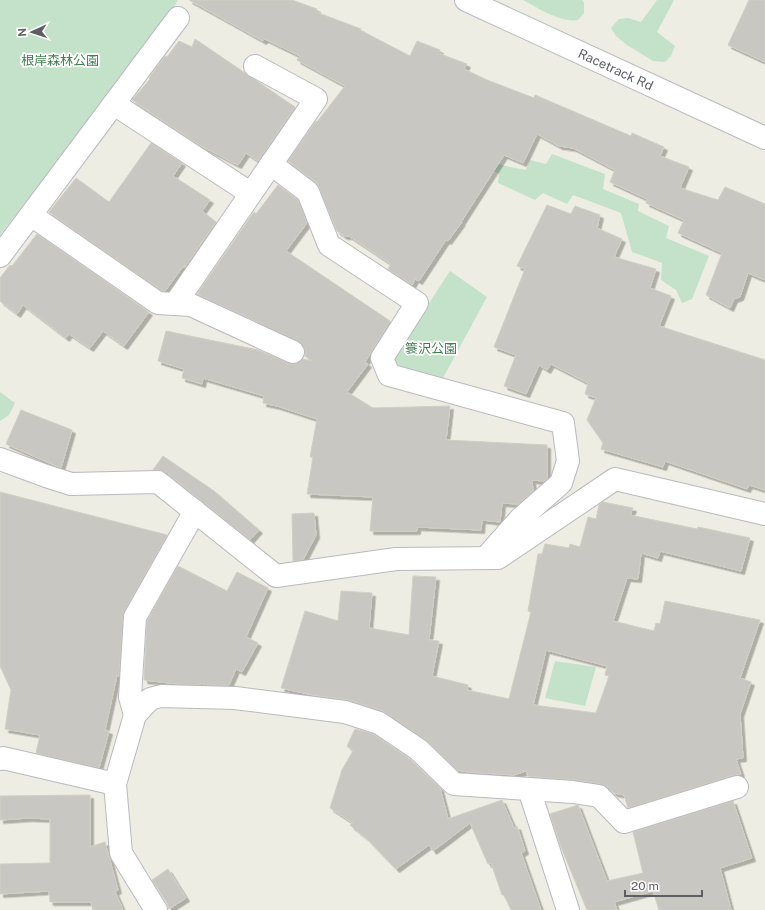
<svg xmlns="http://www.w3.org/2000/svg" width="765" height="910" font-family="'Public Sans','Noto Sans JP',sans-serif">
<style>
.green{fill:#c4e2c9}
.building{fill:#c8c7c1;stroke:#d1cfc3;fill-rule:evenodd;filter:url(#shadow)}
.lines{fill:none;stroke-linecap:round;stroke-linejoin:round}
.minor-casing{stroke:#b9babf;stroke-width:24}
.minor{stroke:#fff;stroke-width:22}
.labels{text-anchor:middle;stroke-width:3.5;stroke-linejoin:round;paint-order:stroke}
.park-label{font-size:13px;fill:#3f7f4e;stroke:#fff}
.street-label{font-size:13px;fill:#5c5e63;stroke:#fff}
</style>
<defs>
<filter id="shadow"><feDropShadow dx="3.5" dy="3.5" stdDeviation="0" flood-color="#0004"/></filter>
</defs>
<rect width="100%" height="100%" fill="#edede4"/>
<path class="green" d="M0,0h178l-13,23 -165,212z
M523,0h59l2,3v10l-6,7c-17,3 -40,-12 -55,-20z
M657,0h17l-17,32 18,14 -4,10 -6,6 -12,-1 -26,-16 -11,-9 -5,-8 8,-9 9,-1 13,4z
M464,142l37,23 25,5 4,-10 16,4 6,-10 53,20 -2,15 36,15 -1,7 31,15 -3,12 43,18 -17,43 -10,4 -6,-13 -15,-10 1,-17 -30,-11 -11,-39 -48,-18 -6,9 -24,-11 -8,7 -37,-17 1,-9 -39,-25z
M450,271l37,26 -44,81 -47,-9 -2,-12z
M0,392l15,11 -6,12 -9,6z
M555,661l41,6 -11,39 -40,-8z"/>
<path class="building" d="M189,0h103l25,9 -1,3 45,17 -1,1 50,26 7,-15 23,9 -2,3 29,11 -3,5 23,11 47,18 1,-3 96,41 1,-3 32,14 -4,9 29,11 -9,21 38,12 7,-13 40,17v76l-17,-7 -8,24 -6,2 -4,9 -24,-13 16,-42 -44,-20 6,-13 -38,-17 1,-4 -37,-17 5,-12 -42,-22 -14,-2 -22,-12 -14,29 -19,-8 -43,67h1l-14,19 -2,-1 -27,41 -4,-2 -3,6 -24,-16 3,-5 -42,-28h-5l-7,-5 -18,-44 -3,-5 -28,-21 28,-40 1,1 28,-36 -48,-26 3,-4 -35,-17 -2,2z
M749,0h16v62l-37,-17z
M195,39l100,68 -37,54 -12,-8 -8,12 -37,-19 -69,-46 18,-21 -1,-1 16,-22 2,1 12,-16 13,6z
M151,143l31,20 -9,13 37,24 -8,11 14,11 -32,46 1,-4 -20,27h-3l-113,-79 27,-34 33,24z
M278,185l20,15 9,23 -21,28 104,70 -25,41 3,2 -21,28 26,16 77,-2 -4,34 101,5v34l-3,2 -12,-1 1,11 -15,13 -16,-1 -2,19 -18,-2 -1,10 -64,-3v4h-47l3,-34 -66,-3 6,-37h-3l7,-38 -40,-13 -14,-3 1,-7 -61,-18 -1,6 -20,-6 2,-9 -26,-8 8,-30 92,19 30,13 7,1 5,-2 3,-3 9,2 -7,-5v-6l-2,-5 -5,-4 -101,-47 57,-82 2,2z
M547,205l24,9 4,-8 25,9 -3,13 25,11 -8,18 42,12 -6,19 21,8 -12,30 106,34v130l-16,-5 -2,4 -82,-28 -2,6 -62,-18 2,-6 -16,-23 9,-22 -11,-4 3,-11 -37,-19 -4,6 -8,-5 -13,29 -22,-8 12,-31 -22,-8 31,-78 -8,-3z
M37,234l112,78 -25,34 -21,-15 -13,17 -21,-14 -3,4 -43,-33 -6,9 -17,-13v-23l10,-13 2,1z
M21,410l51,20 -11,38 -55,-24z
M163,456l51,35 45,39 -9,10 -84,-68 -8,-2h-5z
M0,492l167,43 -43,76 -1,5 -4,60 -2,-1 -12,55 4,1 -10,37 -63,-15 4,-18 -35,-6 6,-39 -11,-24z
M603,502l30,6 -3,7 67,14 1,-2 52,11 -9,33 -81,-20 -2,7 -17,-5 -3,26 -11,-1 -14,43 41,10 2,-8 4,1 5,-23 95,19 -20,58 11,4 -11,32 3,44 -7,1 5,15 -11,2 -102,32 -4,-13 -10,-2 -6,-6 -7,-3 -27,-4 -46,-4 -2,-5 -12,4 -46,-3 -11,-2 -31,-30 -43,-29 -34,-11 -36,-5 -32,-7 24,-77 33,10 3,-30 31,2 -3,35 40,7 4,-59 23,1 -7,63 10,1 -7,35 36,9 -1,5 42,9 22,-87 -3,-1 10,-57h4l3,-10 24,4 1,-4 10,3 8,-30 8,2 3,-14zM546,650l61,16 -2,9 4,1 -13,37 -63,-8z
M314,513l2,22 -13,25 -10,1 -1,-47z
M178,566l49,25 10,-19 31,16 -22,49 12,6 -16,29 -6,-3 -7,16h-25l-3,-2 -1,2 -22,-1 -34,-4 3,-59z
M355,729l18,5 38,26 29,28 8,31 54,-19 12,28 3,-2 8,25 -4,2 20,57h-30l-7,-15h-2l-11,-32 -3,1 -18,-41 -37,28 -4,-6 -33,24 -30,-31 -16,-13 3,-2 -23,-15 12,-38 11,-19 -6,-5z
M90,795v52l15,-5 13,48 -3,2 8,18h-30l-2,-8h-41l-1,-11 -49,3v-30l50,-1v-44l-21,-1 -29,2v-24z
M733,801l19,57 -32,10 11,42h-72l-6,-19 -39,11 3,8h-30l-26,-63 -11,-33 28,-9 29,76 36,-8 -10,-41z
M168,869l18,29 -17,11 -2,-6 -15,-23z"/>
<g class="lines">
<g class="minor-casing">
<g id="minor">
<path id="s1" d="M466,0l299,138"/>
<path d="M114,104l136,89"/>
<path d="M271,164l37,28 21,53 88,58 -35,55 7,17 174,48 5,38 -7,22 -41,36 -31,35"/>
<path d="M31,215l127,88 33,2 102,47"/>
<path d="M0,256l178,-238"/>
<path d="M175,304l141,-205 -61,-33"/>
<path d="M0,459l46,17 25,8 87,-2 118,94 120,-17 102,-1 117,-79 150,35"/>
<path d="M135,715l-5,-18 5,-80 60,-106"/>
<path d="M0,759l3,-1 112,26"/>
<path d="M529,789l39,121"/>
<path d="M156,910l-35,-57 -6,-69 20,-69 15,-16 11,-3 74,2 110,14 34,11 40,27 35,34 119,8 26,4 25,26 113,-35"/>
</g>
</g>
<use href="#minor" class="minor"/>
</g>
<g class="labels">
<g class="park-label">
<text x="60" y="65">根岸森林公園</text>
<text x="431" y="353">簑沢公園</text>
</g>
<g class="street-label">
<text dy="5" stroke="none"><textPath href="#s1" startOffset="165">Racetrack Rd</textPath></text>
</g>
</g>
<g transform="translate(32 32) rotate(267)" stroke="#ffffff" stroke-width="3" paint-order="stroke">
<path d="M0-3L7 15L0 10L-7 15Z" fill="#5c5e63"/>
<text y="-6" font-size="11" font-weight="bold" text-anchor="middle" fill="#5c5e63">N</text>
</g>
<path d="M625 890v6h77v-6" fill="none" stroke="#5c5e63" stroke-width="2"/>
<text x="631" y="890" font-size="12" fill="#5c5e63" stroke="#ffffff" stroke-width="3" paint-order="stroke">20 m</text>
</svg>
